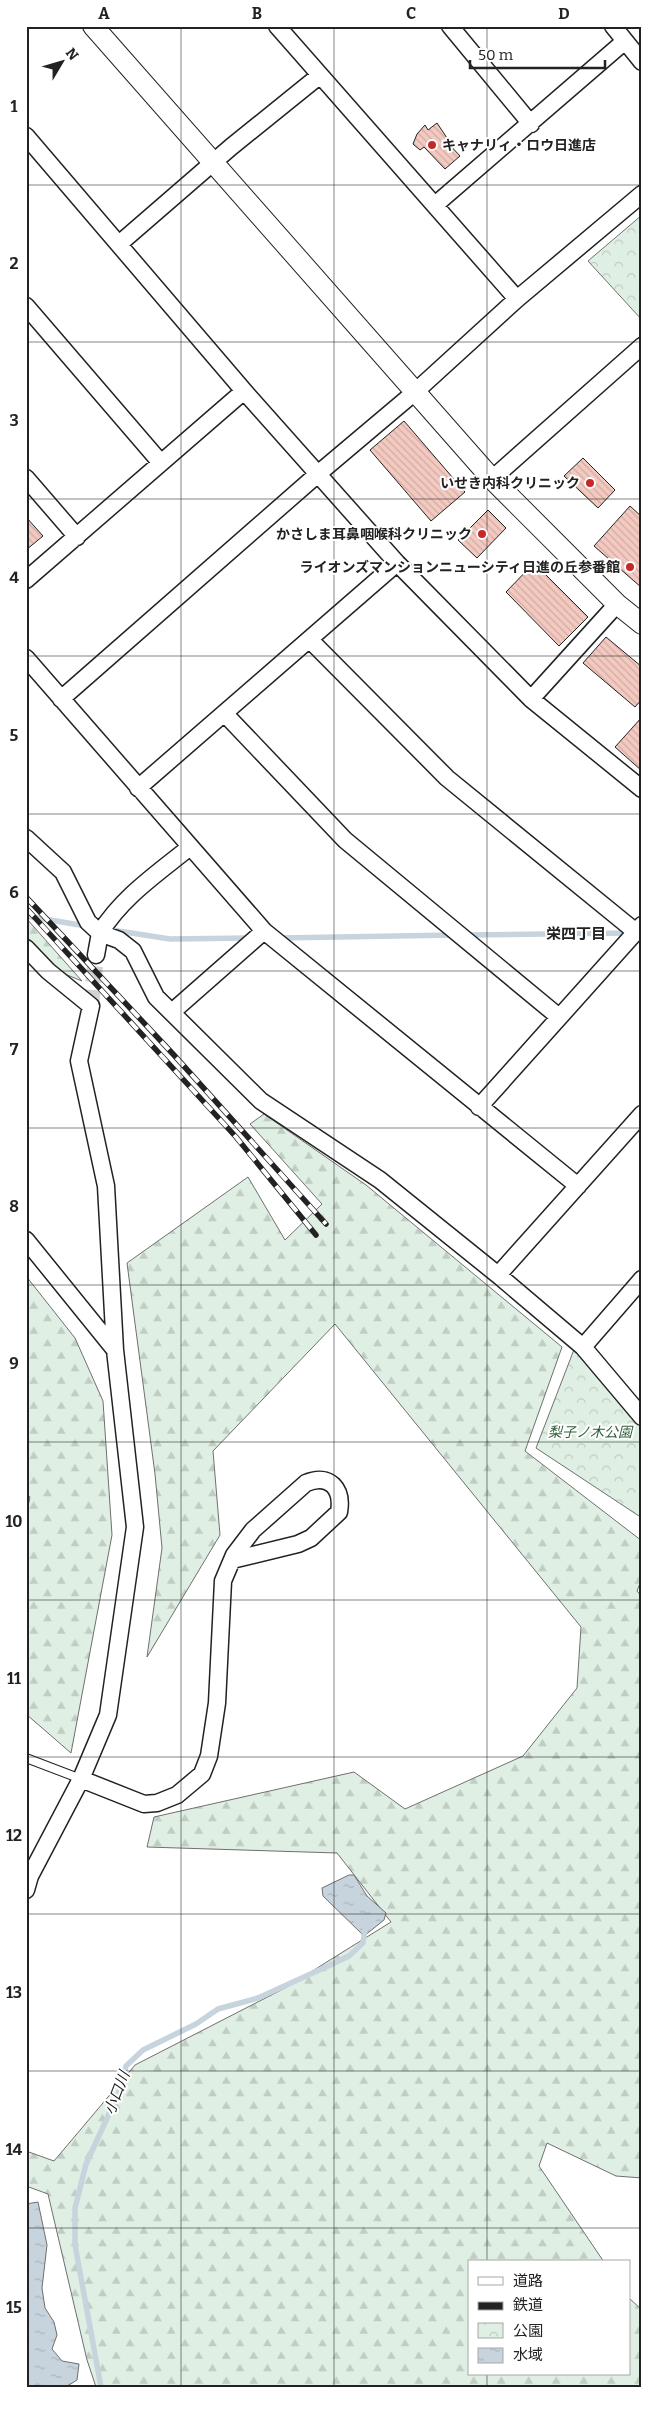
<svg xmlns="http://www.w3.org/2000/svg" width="668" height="2413" font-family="Bitter,'Noto Sans JP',serif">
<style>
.forest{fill:url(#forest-firs);stroke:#6f6f6f}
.park{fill:url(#park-crowns);stroke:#6f6f6f}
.water{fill:url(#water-ripples);stroke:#6f6f6f}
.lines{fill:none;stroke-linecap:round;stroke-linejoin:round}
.stream{stroke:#c7d3dd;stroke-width:5.5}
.building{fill:url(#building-back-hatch);stroke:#222}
.minor-tunnel{stroke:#d3d3d3;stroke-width:16;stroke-dasharray:16 8;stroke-linecap:butt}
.service-casing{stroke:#222;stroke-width:10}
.minor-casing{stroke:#222;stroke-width:19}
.tertiary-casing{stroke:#222;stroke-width:22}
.service{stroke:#fff;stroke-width:8}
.minor{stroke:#fff;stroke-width:16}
.tertiary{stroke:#fff;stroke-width:20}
.rail-casing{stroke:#222;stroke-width:5.5}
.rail{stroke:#fff;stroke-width:4;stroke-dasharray:11;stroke-linecap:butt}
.grid{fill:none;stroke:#222;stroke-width:1;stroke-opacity:0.55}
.poi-dot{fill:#c62828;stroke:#fff;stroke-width:2}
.labels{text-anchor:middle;stroke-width:4;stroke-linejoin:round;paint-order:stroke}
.poi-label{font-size:14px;font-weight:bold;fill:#222;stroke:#fff;text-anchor:end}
.park-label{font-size:14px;font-style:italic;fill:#2f5e38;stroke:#fff}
.neighbourhood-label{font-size:15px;font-weight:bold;fill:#222;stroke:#fff}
.water-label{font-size:15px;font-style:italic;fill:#222;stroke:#fff}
.neatline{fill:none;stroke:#222;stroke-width:2}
.grid-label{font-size:16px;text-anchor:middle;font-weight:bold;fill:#222}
</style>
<defs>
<pattern id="forest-firs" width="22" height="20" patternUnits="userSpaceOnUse" patternTransform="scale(1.25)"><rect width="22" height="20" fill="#e0efe3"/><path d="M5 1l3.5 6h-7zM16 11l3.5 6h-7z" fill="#c0cdc2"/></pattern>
<pattern id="park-crowns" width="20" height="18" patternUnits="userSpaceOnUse" patternTransform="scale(1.25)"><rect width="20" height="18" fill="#e0efe3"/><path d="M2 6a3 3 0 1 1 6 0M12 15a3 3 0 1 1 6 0" fill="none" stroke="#c0cdc2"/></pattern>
<pattern id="water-ripples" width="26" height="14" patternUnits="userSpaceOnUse" patternTransform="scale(1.25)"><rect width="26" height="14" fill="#c7d3dd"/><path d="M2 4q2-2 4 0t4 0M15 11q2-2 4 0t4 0" fill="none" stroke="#abb5bd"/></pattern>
<pattern id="building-back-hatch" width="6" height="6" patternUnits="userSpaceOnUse" patternTransform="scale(1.25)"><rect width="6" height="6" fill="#f3c9c0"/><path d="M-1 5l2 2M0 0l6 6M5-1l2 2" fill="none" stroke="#d0aca5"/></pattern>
</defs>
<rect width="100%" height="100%" fill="#fff"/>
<path class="forest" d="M26,918l56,63 -32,-13 -24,-27z
M264,1114l102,71 196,162 -37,104 117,90v37l-5,13 5,6v581l-26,-2 -69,-33 -8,23 65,96h-135v112h160v-76l13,12v77h-546l-9,-27 -39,-166 -22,-8v-35l28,10 81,-96 150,-77 106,-66 -54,-69 -190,-6 7,-30 200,-45 51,37 118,-53 54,-68 4,-61 -246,-303 -122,127 7,84 -73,122 15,-109 -7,-74 -28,-211 121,-86 37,63 37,-36 -72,-80z
M26,1276l49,62 28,63 9,134 -41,218 -45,-39v-199l4,-18 -4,-4z"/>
<path class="park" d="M642,215v105l-54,-59z
M575,1347l67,79v92l-106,-70z"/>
<path class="water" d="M349,1875h5l13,21 19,17 -2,7 -20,16 -41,-40 -1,-8z
M38,2202l9,43 -5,43 3,20 9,14 3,13 -5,14 10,12 17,3 -2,16 -11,7h-40v-183z"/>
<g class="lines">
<path class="stream" d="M26,916l60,10
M112,930l58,9 80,-1
M466,935l164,-2
M279,938l176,-3
M101,2387l-26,-142v-37l11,-44 34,-74 6,-24 17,-16 53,-26 22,-15 40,-11 70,-32 21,-10 14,-13 2,-14"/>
</g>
<path class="building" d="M437,123l12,18 -1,2 12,13 -15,13 -21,-22 -4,3 -7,-6 4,-10 8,-9 3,5z
M404,421l61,71 -34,29 -61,-71z
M583,458l32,32 -17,18 -34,-32z
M630,506l12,11v71l-48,-42z
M488,510l18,18 -29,30 -19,-18z
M26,517l17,19 -17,14z
M534,563l54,54 -29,29 -53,-54z
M606,637l36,30v32l-7,8 -52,-44z
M642,717v54l-27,-24z"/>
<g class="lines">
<path class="minor-tunnel" d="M91,1006l5,-51"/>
<g class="service-casing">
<path id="service" d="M26,1758l55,21"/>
</g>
<g class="minor-casing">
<path id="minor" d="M277,26l240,273
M450,26l81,98
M613,26l29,36
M26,136l218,255 153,172 134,136 111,90
M435,205l190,-164
M119,244l112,-97 88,-71
M26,306l135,157
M26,478l51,59
M492,479l150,-133
M26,580l218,-189
M310,640l137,138 189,154
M26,658l238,273 314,255
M61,699l258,-226 96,-81 102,-93 125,-105
M531,699l86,-95
M225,714l120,126 214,177
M138,788l259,-225
M26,838l37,34 25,50 12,11 -4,22
M190,847c-32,26 -68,50 -90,86l19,7 14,11 23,46 105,104 119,79 118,95
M26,948l22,23 43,35 -12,55 27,125 9,164 20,177 -27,188 -27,64 -51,97 -4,14
M172,1012l92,-81
M479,1107l163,-182
M642,1114l-144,161 85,72 59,70
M26,1240l89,110
M583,1347l59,-68
M81,1779l63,25 13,-1 20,-8 25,-21 7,-18 8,-53 6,-122 11,-26 19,-25 53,-47c24,-10 37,6 33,29l-28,26 -13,6 -66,16"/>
</g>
<g class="tertiary-casing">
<path id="tertiary" d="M93,26l399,453 125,125 25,20"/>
</g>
<use href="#service" class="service"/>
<use href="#minor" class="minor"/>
<use href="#tertiary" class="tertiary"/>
<g class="rail-casing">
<path id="rail" d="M26,897l147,157 153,170
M26,908l210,229 80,98"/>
</g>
<use href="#rail" class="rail"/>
</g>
<path class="grid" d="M181,26v2361M334,26v2361M487,26v2236M26,185h616M26,342h616M26,499h616M26,656h616M26,814h616M26,971h616M26,1128h616M26,1285h616M26,1442h616M26,1600h616M26,1757h616M26,1914h616M26,2071h616M26,2228h616M487,2374v13"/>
<g class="poi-dot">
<circle cx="432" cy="145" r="5"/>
<circle cx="590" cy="483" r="5"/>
<circle cx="482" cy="534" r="5"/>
<circle cx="630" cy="567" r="5"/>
</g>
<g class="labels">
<g class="poi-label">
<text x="442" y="150" text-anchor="start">キャナリィ・ロウ日進店</text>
<text x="580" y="488">いせき内科クリニック</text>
<text x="472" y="539">かさしま耳鼻咽喉科クリニック</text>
<text x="620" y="572">ライオンズマンションニューシティ日進の丘参番館</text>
</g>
<g class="park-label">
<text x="590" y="1437">梨子ノ木公園</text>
</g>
<g class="neighbourhood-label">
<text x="576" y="939">栄四丁目</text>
</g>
<g class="water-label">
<text transform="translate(117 2093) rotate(-69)" y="5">小口川</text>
</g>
</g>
<rect width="668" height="2413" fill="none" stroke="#ffffff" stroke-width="55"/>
<rect x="468" y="2260" width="162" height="115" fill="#ffffff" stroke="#a7a7a7"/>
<rect x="478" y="2277" width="25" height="8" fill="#ffffff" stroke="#a7a7a7"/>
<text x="513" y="2286" font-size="15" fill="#222222">道路</text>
<rect x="478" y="2302" width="25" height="8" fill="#222222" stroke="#a7a7a7"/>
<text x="513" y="2310" font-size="15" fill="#222222">鉄道</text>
<rect x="478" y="2323" width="25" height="15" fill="url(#park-crowns)" stroke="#a7a7a7"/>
<text x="513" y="2336" font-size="15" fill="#222222">公園</text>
<rect x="478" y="2348" width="25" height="15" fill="url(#water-ripples)" stroke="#a7a7a7"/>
<text x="513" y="2360" font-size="15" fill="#222222">水域</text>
<g transform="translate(62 62) rotate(52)" stroke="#ffffff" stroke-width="4" paint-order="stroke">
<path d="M0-4L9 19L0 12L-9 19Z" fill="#222222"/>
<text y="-8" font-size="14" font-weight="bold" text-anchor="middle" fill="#222222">N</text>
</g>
<path d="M470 60v8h135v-8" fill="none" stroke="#222222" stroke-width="2.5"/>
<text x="478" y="60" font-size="15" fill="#222222" stroke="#ffffff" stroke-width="4" paint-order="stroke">50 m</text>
<rect x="28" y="28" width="612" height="2358" class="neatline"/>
<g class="grid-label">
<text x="104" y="19">A</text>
<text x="257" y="19">B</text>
<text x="411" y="19">C</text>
<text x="564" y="19">D</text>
<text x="14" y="112">1</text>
<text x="14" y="269">2</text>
<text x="14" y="426">3</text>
<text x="14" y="583">4</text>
<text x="14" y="741">5</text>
<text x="14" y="898">6</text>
<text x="14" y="1055">7</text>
<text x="14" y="1212">8</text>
<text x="14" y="1369">9</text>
<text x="14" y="1527">10</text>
<text x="14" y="1684">11</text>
<text x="14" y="1841">12</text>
<text x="14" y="1998">13</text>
<text x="14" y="2155">14</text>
<text x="14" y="2313">15</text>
</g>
</svg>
